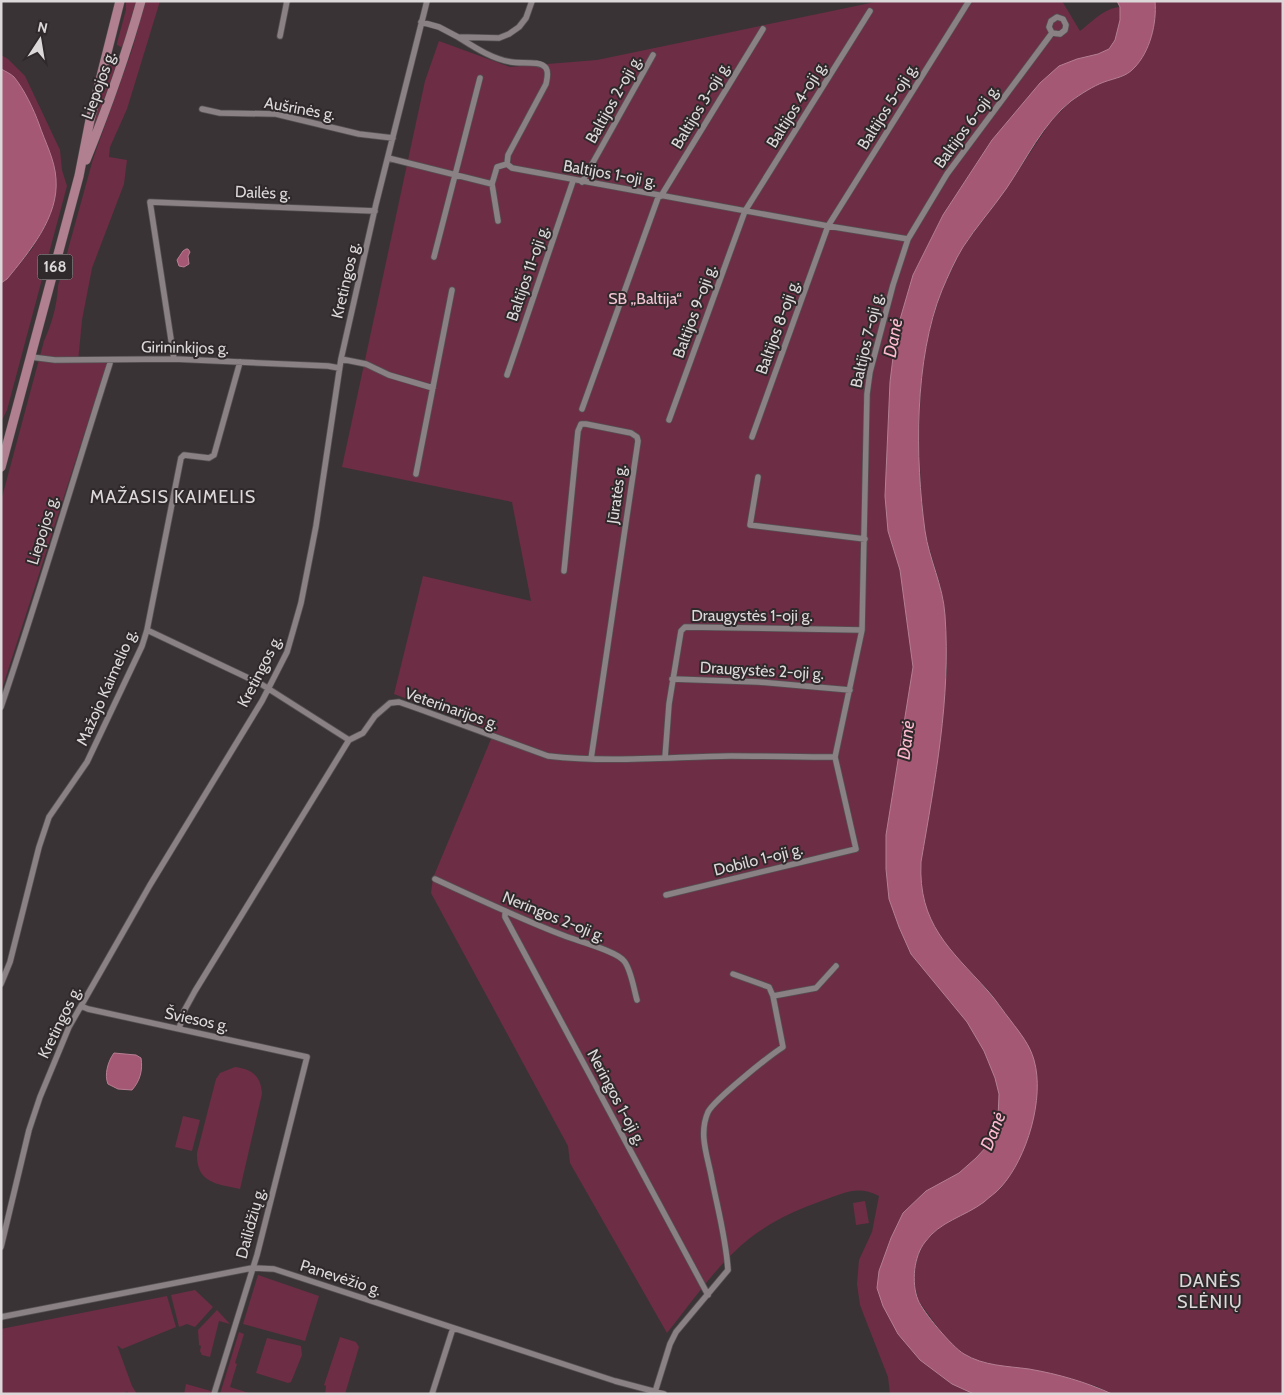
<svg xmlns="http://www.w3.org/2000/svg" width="1284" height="1395" font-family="Cabin,sans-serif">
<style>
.green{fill:#6d2d45}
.water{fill:#a55873;stroke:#b67e92}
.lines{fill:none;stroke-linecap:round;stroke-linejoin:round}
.street-casing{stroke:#555052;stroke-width:7}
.primary-casing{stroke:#555052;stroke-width:10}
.street{stroke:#898184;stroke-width:5.5}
.primary{stroke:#b18090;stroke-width:9}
.labels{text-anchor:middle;stroke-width:4;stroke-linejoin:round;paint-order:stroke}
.shield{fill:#2f292b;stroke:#a8a4a5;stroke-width:1}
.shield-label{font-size:15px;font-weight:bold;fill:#dcd8d9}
.street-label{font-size:16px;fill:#dcd8d9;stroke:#2f292b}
.park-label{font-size:16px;fill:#f1c4d2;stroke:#2f292b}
.water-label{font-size:18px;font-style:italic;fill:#fdbacf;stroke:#2f292b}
.neighbourhood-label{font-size:18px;letter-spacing:1px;fill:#dcd8d9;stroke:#2f292b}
</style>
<rect width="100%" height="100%" fill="#3a3335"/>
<path class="green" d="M126,1h10l-12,44 -3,2 -4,-2v-2l9,-33z
M145,1h15l-33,108 -17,38 -1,10 18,3 -3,24 -32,84 -10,52 -4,42 29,1 -106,329v-191l43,-160c8,-18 13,-35 14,-55l35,-127 40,-112z
M880,1h182l18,30c12,-9 24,-23 40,-24v13l-5,20 -6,9 -11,5 -21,5 -37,24 -48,57 -49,75 -30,60 -17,58 -6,49 -5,114 3,35 12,39 13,97 -27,168v34l3,30 10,28 12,27 56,68 17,29 11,27 4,16 -1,24 -9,26 -13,14 -17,15 -33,18 -23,22 -12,25 -12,33 19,63 22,26 32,24 22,10h-84l-2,-17 -23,-59 -5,-13 -3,-21 2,-24 13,-28 7,-36c-21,-11 -34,-3 -55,4 -26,9 -52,21 -74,38 -31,24 -58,64 -83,95l-97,-170 -2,-17 -137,-253 2,-15 61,-146 -100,-38 29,-118 108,25 -19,-99 -170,-35 83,-386 14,-40 71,26 87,-7z
M1155,1h128v1393h-171l-16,-8 -118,-25 -15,-7 -14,-11 -31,-43 -4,-21 3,-20 7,-17 16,-16 42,-23 19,-15 16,-25 11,-24 8,-34 -22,-80 -24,-33 -38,-39 -20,-29 -8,-23 -4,-22 1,-17 26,-190 -2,-59 -5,-29 -15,-50 -4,-44 -2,-52 2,-56 6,-45 15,-47 20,-42 43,-57 46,-70 19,-19 21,-14 12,-6 19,-5 34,-68z
M1,55l7,4 17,17 35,74 2,20 5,16 -44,164 -16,60 -6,12v-139l6,-4 25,-30 13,-23 10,-28 -42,-122 -12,-7z
M109,57l4,3h5l-25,70 -2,-1z
M235,1067c17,2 26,9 27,27l-22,95c-24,-5 -44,-6 -43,-36l19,-74 4,-6z
M183,1116l17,4 -8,31 -17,-4z
M865,1201l4,22 -13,2 -3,-22z
M258,1275l61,21 -14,45 -62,-17z
M195,1290l18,17 -18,20 -8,-3 -8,3 -8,-32z
M167,1296l9,31 -54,22 -5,-4 15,41 5,8h-9l-1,-3 -2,3h-124v-65z
M217,1310l13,14 -11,-3 -9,36 -8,-2 -2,-4 1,-5 -2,-1 -1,-15z
M239,1332l5,2 -9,29 2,1 -7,23 22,7h-32z
M340,1337l16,5 3,5 -14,47h-20l1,-8 -2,-1z
M267,1338l34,8 1,9 -11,27 -3,1 -32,-10z
M186,1384l25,7 -1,3h-26z"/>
<path class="water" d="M1117,1h38c2,22 -5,51 -21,67 -8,9 -19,10 -30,14 -11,4 -23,12 -33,19 -28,22 -45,59 -65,88 -14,20 -30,38 -43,58 -8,13 -15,29 -21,43 -28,69 -27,168 -17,241 4,28 18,54 20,84 6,84 -10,164 -24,247 -3,62 29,87 67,129 8,9 15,20 23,30 9,12 19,24 23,39 11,38 -7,98 -33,127 -5,6 -12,10 -17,15 -20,15 -44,19 -59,40 -11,14 -14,40 -7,58 5,12 34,47 46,54 20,12 43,12 65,15 29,5 57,13 83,25h-138l-22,-10 -32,-24 -22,-26 -15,-28 -6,-18 2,-17 12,-33 12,-25 23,-22 33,-18 17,-15 13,-14 9,-26 1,-24 -4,-16 -11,-27 -17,-29 -56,-68 -12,-27 -10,-28 -3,-30v-34l27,-168 -13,-97 -12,-39 -3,-35 5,-114 6,-49 17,-58 30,-60 49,-75 48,-57 19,-17 18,-7 21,-5 11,-5 6,-9 5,-20v-13z
M1,69c4,2 10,5 13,8 10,12 20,33 25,47 6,18 16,36 17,55 3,38 -27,73 -49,100l-6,4z
M186,249h2l2,3 -2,4 1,8 -5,3 -5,-1 -2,-6 6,-9z
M114,1053l22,2 5,3c2,12 -1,23 -9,32l-14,-1 -10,-5c-4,-9 0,-23 6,-31z"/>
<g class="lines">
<g class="street-casing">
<path id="street" d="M421,22l18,5 19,10 41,1 10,-4 10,-7 7,-9 6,-17
M280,36l7,-35
M458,37c16,10 34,22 53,25 10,2 29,-2 35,6 3,5 1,11 0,16l-38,71 -1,9 5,4 316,58 80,13
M202,109l18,4 56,1 83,20 34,4
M388,158l104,26 5,-17 10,-3
M582,182l71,-127
M492,184l6,37
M661,196l102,-167
M434,257l46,-179
M31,357l24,3 119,-1 154,7 11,2
M174,359l-24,-157 225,9
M341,359l25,5 23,11 44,13
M507,375l66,-194
M582,409l77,-214
M669,420l76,-209 125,-200
M752,437l76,-211 141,-225
M416,474l36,-184
M758,477l-8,48 115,14
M564,571l14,-140 3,-7h5l45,9 6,4 1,4 -47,318
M147,630l114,54 88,56
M672,679l86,3 92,8
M1,707c39,-115 73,-231 110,-347
M665,758l4,-54 12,-73 4,-4 177,3
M435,879c43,20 86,40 130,57 13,5 52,15 59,25 7,8 10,29 13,39
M666,895l190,-46 -21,-92 27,-127 5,-236 3,-22 23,-87 15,-46 39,-65 105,-141 8,1 5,-4 1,-5 -3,-6 -6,-2 -6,4 -2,6 3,6
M505,911v6l203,378
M733,974l36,13 4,9 43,-8 20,-22
M1,984l9,-22 29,-115 10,-30 38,-55 55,-116 5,-16 34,-172 3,-3 25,3 5,-3 26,-93
M81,1006l7,3 219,48 -50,198 -43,139
M179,1029l5,-18 11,-20 154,-251 14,-7 12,-17 15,-13 9,-1 20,7 129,47c61,7 122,1 183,0 35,0 69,1 104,1
M1,1247l28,-117 11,-33 29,-70 81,-142 112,-184 25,-49 14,-49 15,-77 25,-167 35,-155 51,-203
M1,1317l251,-49 22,1 341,112 49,13
M655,1392l15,-48 6,-12 52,-62c-2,-31 -10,-60 -16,-90 -4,-23 -14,-45 -4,-68 6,-12 61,-56 75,-65l-10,-51
M432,1394l21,-66"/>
</g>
<g class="primary-casing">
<path id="primary" d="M86,160c21,-52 40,-105 55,-159
M1,467l78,-291 11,-56 30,-119"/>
</g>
<use href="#street" class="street"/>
<use href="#primary" class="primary"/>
</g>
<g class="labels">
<rect class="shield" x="37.5" y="254.5" width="35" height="25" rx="4"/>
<g class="shield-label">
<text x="55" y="272">168</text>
</g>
<g class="street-label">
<text transform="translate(98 85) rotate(-70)" y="6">Liepojos g.</text>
<text transform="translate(613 99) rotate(-61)" y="6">Baltijos 2-oji g.</text>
<text transform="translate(796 104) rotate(-58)" y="6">Baltijos 4-oji g.</text>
<text transform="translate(700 105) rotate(-59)" y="6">Baltijos 3-oji g.</text>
<text transform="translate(887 106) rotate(-58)" y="6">Baltijos 5-oji g.</text>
<text transform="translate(300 108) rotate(10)" y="6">Aušrinės g.</text>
<text transform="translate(966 126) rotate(-54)" y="6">Baltijos 6-oji g.</text>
<text transform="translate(610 173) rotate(10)" y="6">Baltijos 1-oji g.</text>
<text transform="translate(263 192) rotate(2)" y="6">Dailės g.</text>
<text transform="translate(527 273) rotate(-71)" y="6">Baltijos 11-oji g.</text>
<text transform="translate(345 280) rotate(-77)" y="6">Kretingos g.</text>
<text transform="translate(694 311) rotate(-70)" y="6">Baltijos 9-oji g.</text>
<text transform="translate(777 327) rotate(-70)" y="6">Baltijos 8-oji g.</text>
<text transform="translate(866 340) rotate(-77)" y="6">Baltijos 7-oji g.</text>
<text transform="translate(185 347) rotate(1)" y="6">Girininkijos g.</text>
<text transform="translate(616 494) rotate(-82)" y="6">Jūratės g.</text>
<text transform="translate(42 530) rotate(-73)" y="6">Liepojos g.</text>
<text x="752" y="621">Draugystės 1-oji g.</text>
<text transform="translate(762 670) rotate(3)" y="6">Draugystės 2-oji g.</text>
<text transform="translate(259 671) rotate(-63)" y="6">Kretingos g.</text>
<text transform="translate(106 687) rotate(-66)" y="6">Mažojo Kaimelio g.</text>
<text transform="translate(452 708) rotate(19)" y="6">Veterinarijos g.</text>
<text transform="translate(758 859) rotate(-14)" y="6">Dobilo 1-oji g.</text>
<text transform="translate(554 916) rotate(22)" y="6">Neringos 2-oji g.</text>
<text transform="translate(197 1019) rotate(12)" y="6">Šviesos g.</text>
<text transform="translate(59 1022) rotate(-64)" y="6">Kretingos g.</text>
<text transform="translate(617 1097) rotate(62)" y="6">Neringos 1-oji g.</text>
<text transform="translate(250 1223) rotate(-75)" y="6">Dailidžių g.</text>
<text transform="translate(341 1277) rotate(18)" y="6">Panevėžio g.</text>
</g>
<g class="park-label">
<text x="645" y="304">SB „Baltija“</text>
</g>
<g class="water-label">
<text transform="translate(893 338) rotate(-80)" y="6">Danė</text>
<text transform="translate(906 740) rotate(-83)" y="6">Danė</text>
<text transform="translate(993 1131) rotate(-68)" y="6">Danė</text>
</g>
<g class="neighbourhood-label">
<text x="173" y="503">MAŽASIS KAIMELIS</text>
<text x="1210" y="1287">DANĖS<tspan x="1210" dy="21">SLĖNIŲ</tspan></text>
</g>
</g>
<rect width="1284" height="1395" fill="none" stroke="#dcd8d9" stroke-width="5"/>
<g transform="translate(40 40) rotate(12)" stroke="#2f292b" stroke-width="4" paint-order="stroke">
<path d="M0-4L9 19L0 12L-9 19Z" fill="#dcd8d9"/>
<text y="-8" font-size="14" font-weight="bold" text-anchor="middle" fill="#dcd8d9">N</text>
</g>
</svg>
